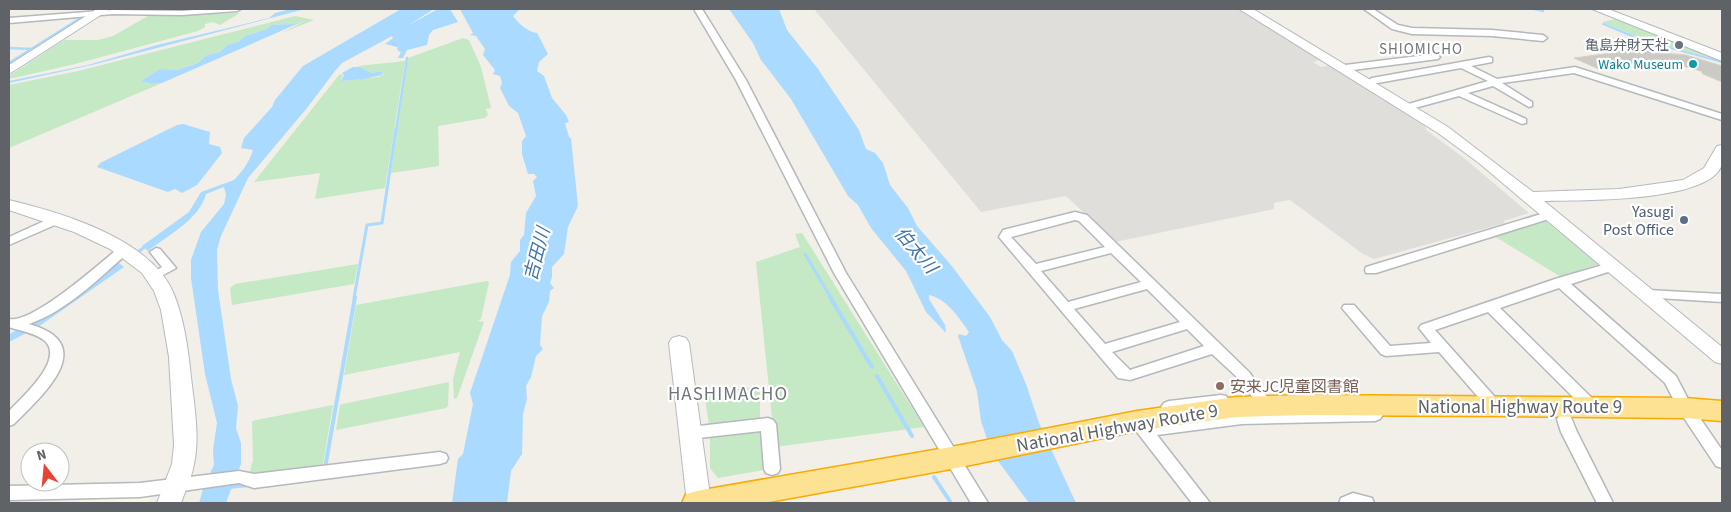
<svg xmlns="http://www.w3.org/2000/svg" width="1731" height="512" font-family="'Source Sans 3','Noto Sans JP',sans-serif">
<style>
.commercial{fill:#fef7e0}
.industrial{fill:#e0deda}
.green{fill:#c5e8c5}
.water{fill:#aadaff}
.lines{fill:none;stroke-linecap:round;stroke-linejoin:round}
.stream-far2{stroke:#aadaff;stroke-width:2.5}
.stream-far1{stroke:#aadaff;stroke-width:3}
.stream{stroke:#aadaff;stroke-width:4}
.building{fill:#cccac5;stroke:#d6d1c6}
.street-casing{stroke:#b5b8bc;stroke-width:3}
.secondary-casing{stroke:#b6babf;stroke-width:2}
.highway-casing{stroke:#f9ab00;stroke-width:3}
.street{fill:#fff;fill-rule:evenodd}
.secondary{fill:#fff;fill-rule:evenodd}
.highway{fill:#fde293;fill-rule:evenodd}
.worship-dot{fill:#6b7280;stroke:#fff;stroke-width:2}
.culture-dot{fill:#0f9aa8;stroke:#fff;stroke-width:2}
.service-dot{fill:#5c6f8a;stroke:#fff;stroke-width:2}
.education-dot{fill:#8d6e63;stroke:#fff;stroke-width:2}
.labels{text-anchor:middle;stroke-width:4.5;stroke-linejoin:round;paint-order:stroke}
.far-worship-label{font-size:14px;fill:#5b616d;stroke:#fff;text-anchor:end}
.far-culture-label{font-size:14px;fill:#0d838f;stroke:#fff;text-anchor:end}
.far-neighbourhood-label{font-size:15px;letter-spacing:1px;fill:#70757a;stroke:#fff}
.service-label{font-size:16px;fill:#4e5e75;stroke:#fff;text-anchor:end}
.education-label{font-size:16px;fill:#785e54;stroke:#fff;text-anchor:start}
.water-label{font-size:18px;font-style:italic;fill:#4174aa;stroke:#fff}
.quarter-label{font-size:19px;letter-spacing:1px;fill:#70757a;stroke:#fff}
.near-street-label{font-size:19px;fill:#5f6368;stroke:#fff}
</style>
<rect width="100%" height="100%" fill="#f1efe8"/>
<path class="commercial" d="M153,492l-5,11h-70l7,-8z"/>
<path class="industrial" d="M814,9h426l83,51 -10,2 8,5 11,-2 93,58 1,7 38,28 65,55 -26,8 2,2 -131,36 -11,-5 -73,-54 -16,3v6l-159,33 -49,-46 -85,16z"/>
<path class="green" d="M240,13l-20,12 -7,-3 -8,2v3l-7,4 -123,33 -66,15v-3l55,-36h34l15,-4 35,-20z
M295,16l19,4 -32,13 24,-13 -13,4 -22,1 -4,4 -22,7 -7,6 -11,3 -7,7 -13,3 -9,8 -22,7 -16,-1 -19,12 10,3 11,-1 -153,65v-63l69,-14z
M1616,19l106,40v2l-77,-21 -43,-18z
M463,38l6,2 12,27 10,41 -5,1 2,6 -3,3 -47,8 1,40 -48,7 17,-115z
M405,61l-20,127 -70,11 5,-26 -66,9 85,-107 4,-1 -2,6 4,1 33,-4 5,-2 1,-4 -13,2 -13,-7z
M1546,221l52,43 -37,13 -67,-41z
M802,233l122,194 -149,20 -19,-185 44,-15 -5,-13z
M358,264l-4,20 -122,21 -2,-17 5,-4z
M487,281l2,1 -8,37 -3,2 6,1 -27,76 -3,1 -1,-20 7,-27 -116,23 12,-70z
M449,382l-1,24 -2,2 -110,22 4,-25 3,-1z
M760,387v33l-51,5 -5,-33z
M333,405l-11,65 -73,5 4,-15 -1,-39z
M760,430l4,40 -46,8 -8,-10v-32z"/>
<path class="water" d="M291,9h14l-213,56 -83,18v-2l79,-16 69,-20 112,-27 6,-5z
M401,9h33l-27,17 31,-17h12l8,13 -25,8 -4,5 -2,10 -20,5 -4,8h-5l3,-6 -3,-1 -1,-4 -12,-3 8,-6 -1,-2 -50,27 -7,8 -28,37 -59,70 -27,58 -4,14 1,40 13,89 7,27 -2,22 5,15v21l-5,13 -30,4 8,-16 -1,-15 4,-27 -12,-49 -14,-96v-18l10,-28 23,-28 2,-9 -2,-8 -18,7c-7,26 -38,41 -58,57l-6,-5 47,-34 12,-20 33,-12c8,-8 16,-19 19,-30l-12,-2 3,-10 28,-31 3,-7 28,-34z
M460,9h60l-7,7c5,7 15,16 24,17l11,21 -9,8 -2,9 7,5 8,22 14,17 3,7 -4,1 4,14 2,1 7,68 -10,21 -4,27 -12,13v10l-2,6 4,5 -4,3 -1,11 -7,14 -2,29 3,4 -7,7 -5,21 -5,9 1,13 -4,15 -1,40 -11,17 -4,32h-55l6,-44 5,-5 10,-50 -3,-11 40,-118 1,-13 9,-11v-11l4,-5 2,-22 10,-17 -3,-15 4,-4 -3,-3h-6l-6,-20v-13l4,-5 -8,-23 -9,-7 -9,-18 2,-5 -2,-7 -7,-2 2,-4 -12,-15 2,-6 -9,-13 -6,-1 3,-2z
M729,9h50l8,21 31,39 41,61 7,19 9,4 8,10 7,22 18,23 9,18 34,39 39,52 12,23 10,11 14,33 13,39 37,80h-47l-31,-42 -10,-19 -7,-21 -4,-30 -19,-55 1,-2 7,2 3,-4c-9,-13 -23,-34 -40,-37v4l16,26 1,8 -20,-21 -20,-41 -35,-43 -13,-23 -10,-9 -57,-97 -30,-39 -8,-17z
M306,20l-144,63 -11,1 -10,-3 19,-12 17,1 21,-7 9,-8 13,-3 7,-7 11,-3 7,-6 22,-7 4,-4 22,-1z
M1604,23l41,17 77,21v2l-84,-23 -37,-16z
M353,67h7l11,6 13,-2 -2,4 -18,4 -23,2 3,-6 -2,-2z
M183,124l27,8 -1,12 11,3 2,6 -25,32 -15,8 -7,-4 -7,3 -71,-25 3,-4 77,-38z
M119,263l5,4 -86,60 -29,15 1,-8z
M235,478l-9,25h-27l6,-21z"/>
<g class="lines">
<path class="stream-far2" d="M1535,9l8,2
M9,48l22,1
M9,63l70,-44
M396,131l11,-73"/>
<path class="stream-far1" d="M135,254l11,-8
M805,254l26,44
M354,298l13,-73 15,-2 14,-94"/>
<path class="stream" d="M830,297l42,70
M877,376l35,60
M325,468l30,-171
M934,477l17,26
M228,487l21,-2"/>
</g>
<path class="building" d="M1649,48l13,5 24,2 36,11v16l-19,-8 -2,-3 -44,-12 -56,11 -27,-12z"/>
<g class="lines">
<g class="street-casing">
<path id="street" d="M207,9h34l-4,2 -55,4 -69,-1 -104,9v-5l104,-8 69,1z
M694,9h8l44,71 100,193 142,230h-17l-137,-230 -98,-193z
M1364,9h9l25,16 14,3 80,2 51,5 4,3 -4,3 -51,-5 -80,-2 -20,-5z
M1435,54l5,3 -2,2 -93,12 -5,-3 5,-3z
M1489,57l3,1v4l-21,4 26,13 78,-12 147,47v6l-148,-47 -72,10 30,19v4l-3,1 -36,-21 -25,7 58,26v4l-4,1 -63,-28 -48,13h-6v-4l83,-24 -27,-13 -89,16 -5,-3 5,-3z
M1551,211l4,2 2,2 -2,2 -179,56h-10l-1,-3 1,-3z
M1075,212l12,3 162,157 19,26 -2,4 -5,1 -5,-1 -17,-23 -27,-25 -82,26 -12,-2 -119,-141 4,-7zM1075,220l4,1 26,26 -69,17 -25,-27zM1111,253l30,29 -73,20 -27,-31zM1147,289l33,33 -75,22 -31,-35zM1187,329l17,17 -74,24 -18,-18z
M53,217l4,1 2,3 -2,3 -48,21v-8z
M124,246l4,1 2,3 -2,3c-29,25 -61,58 -99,71 71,20 15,70 -15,100l-5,2v-15c12,-13 56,-51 36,-70 -9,-8 -25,-10 -36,-14v-8c24,5 91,-56 111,-72z
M156,248l4,1 16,19 -22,12 -6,-4 14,-9 -12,-15z
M1613,262l4,1 2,3 -2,3 -46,15 105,92 15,29 31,45v18l-6,-2 -36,-54 -15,-29 -106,-95 -59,20 97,95 3,4 -3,4 -5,2 -5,-2 -99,-99 -53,18 67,75 3,4 -3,4 -5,2 -5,-2 -53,-61 -53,4 -5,-2 -39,-46 2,-3h10l36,41 41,-3 -12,-15 2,-3 134,-46z
M1647,290l75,4v8l-80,-5 -2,-3 2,-3z
M1221,395l5,1 3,4 -3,4 -57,9 -5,-2 -3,-4 3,-4 5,-2z
M1375,409l5,2 3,4 -3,4 -5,2 -133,3 -85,11 53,68h-18l-59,-76 3,-4 5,-2 7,4 94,-13z
M1565,413l5,2 7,17 36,71h-16l-36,-71 -4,-13 3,-4z
M768,418l5,2 3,4 4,45 -2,4 -6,2 -6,-2 -2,-4 -3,-38 -71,8 -6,-2 -2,-4 2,-4 6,-2z
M440,452l6,2 2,4 -2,4 -6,2 -186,24 -15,-5 -99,14 -131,3v-14l131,-3 99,-12 15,3z
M1353,493l19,5 2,5h-35l2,-5z"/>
</g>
<g class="secondary-casing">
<path id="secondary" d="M97,9h13l-101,65v-9z
M1239,9h14l195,118 85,65 86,-3 64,-9 21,-12 13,-22 5,-1c0,5 2,13 0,19 -10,39 -145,36 -178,37l178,146v17l-7,-2 -236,-199 -41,-30z
M1592,9h16l114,44v8z
M9,200c53,13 140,38 164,92 11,26 15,56 18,85 3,27 9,60 3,87 -2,13 -9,27 -13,39h-24l15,-39 2,-19 -5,-88 -8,-47 -7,-19 -12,-18 -32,-24 -36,-17 -65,-22z
M679,336l7,2 3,5 22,160h-24l-18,-160 3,-5z"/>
</g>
<g class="highway-casing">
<path id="highway" d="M1308,395l377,3 37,3v20l-37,-3 -191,-2 -186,-1 -72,2 -99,14 -186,38 -188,34h-81l4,-9 11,-3 254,-44 186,-36 99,-14z"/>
</g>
<use href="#street" class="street"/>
<use href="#secondary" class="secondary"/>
<use href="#highway" class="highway"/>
</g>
<circle class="worship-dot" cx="1679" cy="45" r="5"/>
<circle class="culture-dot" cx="1693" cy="64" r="5"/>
<circle class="service-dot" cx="1684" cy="220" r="5"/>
<circle class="education-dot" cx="1220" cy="386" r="5"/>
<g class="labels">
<g class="far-worship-label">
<text x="1669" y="50">亀島弁財天社</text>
</g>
<g class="far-culture-label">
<text x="1683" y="69">Wako Museum</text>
</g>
<g class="far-neighbourhood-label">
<text x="1421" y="54">SHIOMICHO</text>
</g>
<g class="service-label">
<text x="1674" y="217">Yasugi<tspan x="1674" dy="18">Post Office</tspan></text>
</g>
<g class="education-label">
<text x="1230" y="392">安来JC児童図書館</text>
</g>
<g class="water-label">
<text transform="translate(916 250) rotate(50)" y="6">伯太川</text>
<text transform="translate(537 254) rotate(-75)" y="6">吉田川</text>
</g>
<g class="quarter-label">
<text x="728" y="400">HASHIMACHO</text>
</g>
<g class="near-street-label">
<text x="1520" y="413">National Highway Route 9</text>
<text transform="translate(1117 427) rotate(-10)" y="7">National Highway Route 9</text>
</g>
</g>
<rect width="1731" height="512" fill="none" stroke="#5f6368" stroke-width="20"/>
<g transform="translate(45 467) rotate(344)"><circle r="24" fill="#ffffff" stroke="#bfc1c3"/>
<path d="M0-4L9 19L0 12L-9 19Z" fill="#ea4335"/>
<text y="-8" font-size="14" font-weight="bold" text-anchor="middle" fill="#5f6368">N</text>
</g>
</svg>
